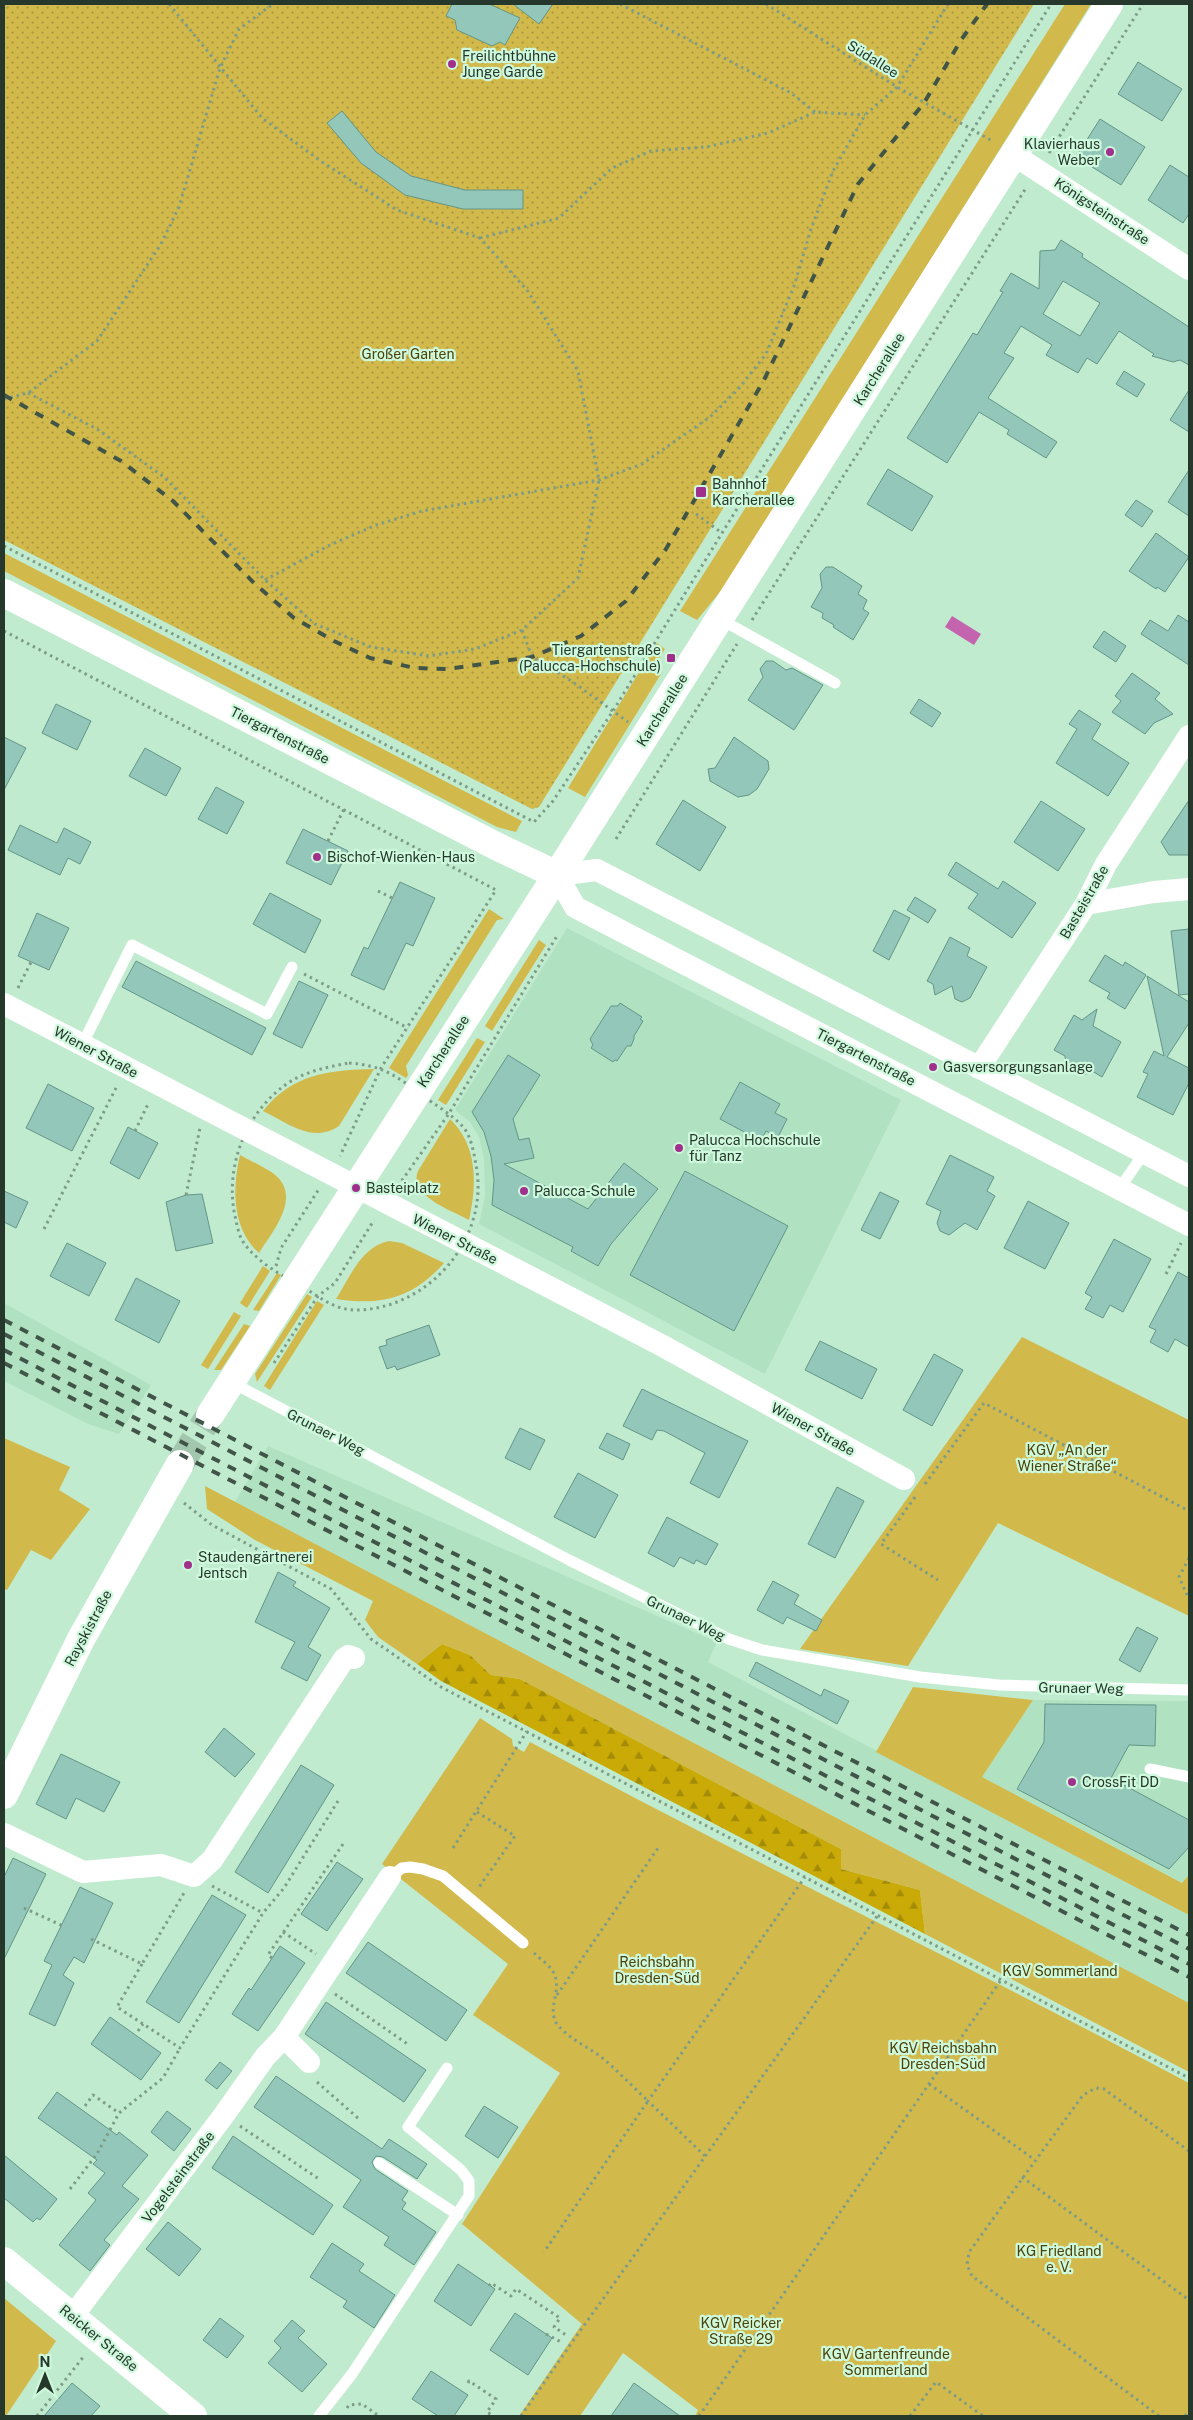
<svg xmlns="http://www.w3.org/2000/svg" width="1193" height="2420" font-family="'Public Sans',sans-serif">
<style>
.built{fill:#b0e2c2}
.green{fill:#d2b94c}
.forest{fill:url(#forest-firs)}
.park{fill:url(#park-dots)}
.water{fill:#c464af}
.building{fill:#93c7b9;stroke:#639688;fill-rule:evenodd}
.lines{fill:none;stroke-linecap:round;stroke-linejoin:round}
.tertiary-tunnel{stroke:#a2c7ae;stroke-width:28;stroke-dasharray:28 14;stroke-linecap:butt}
.path{stroke:#7e9d88;stroke-width:3;stroke-dasharray:2.5 4;stroke-linecap:butt}
.service{stroke:#fff;stroke-width:11}
.minor{stroke:#fff;stroke-width:22}
.tertiary{stroke:#fff;stroke-width:28}
.secondary{stroke:#fff;stroke-width:28}
.rail{stroke:#405547;stroke-width:4;stroke-dasharray:9 9;stroke-linecap:butt}
.poi-dot{fill:#a1308d;stroke:#cef9dc;stroke-width:2}
.labels{text-anchor:middle;stroke-width:4.5;stroke-linejoin:round;paint-order:stroke}
.poi-label{font-size:14px;fill:#26372c;stroke:#cef9dc;text-anchor:start}
.street-label{font-size:14px;fill:#26372c;stroke:#cef9dc}
.park-label{font-size:14px;fill:#4d4108;stroke:#cef9dc}
</style>
<defs>
<pattern id="forest-firs" width="22" height="20" patternUnits="userSpaceOnUse" patternTransform="scale(1.25)"><rect width="22" height="20" fill="#c9aa06"/><path d="M5 1l3.5 6h-7zM16 11l3.5 6h-7z" fill="#a38b07"/></pattern>
<pattern id="park-dots" width="8" height="8" patternUnits="userSpaceOnUse" patternTransform="scale(1.25)"><rect width="8" height="8" fill="#d2b94c"/><path d="M2 2h.1M6 6h.1" fill="none" stroke="#aa973f" stroke-width="1.8" stroke-linecap="round"/></pattern>
</defs>
<rect width="100%" height="100%" fill="#c1ebcf"/>
<path class="built" d="M567,928l334,172 -136,274 -286,-150 6,-28 -1,-37 -5,-22 -9,-15 -15,-12z
M4,1303l147,82 -32,49 -31,-10 -84,-43z
M268,1446l449,196 -9,20 481,253v88l-954,-501z
M1033,1700l156,1v174l-6,8 -201,-106z"/>
<path class="green" d="M1065,4h26l-362,577 -32,39 -17,-9z
M4,553l518,268 -6,11 -19,-5 -493,-256z
M657,643l8,6 -12,20 8,5 -76,123 -17,-9z
M489,909l15,10 -7,1 -91,146 2,9 -2,3 -17,-10z
M539,940l7,5 -54,86 -7,-5z
M477,1038l8,4 -39,63 -8,-5z
M374,1069l-35,57c-27,18 -51,-3 -76,-15 29,-37 66,-41 111,-42z
M450,1119c28,27 27,65 19,101 -18,-10 -61,-24 -51,-49z
M240,1155c11,6 24,12 34,19 29,23 -2,58 -15,79 -27,-24 -27,-65 -19,-98z
M389,1241l13,2 42,20c-31,35 -62,43 -108,36 14,-22 25,-52 53,-58z
M263,1266l7,5 -23,37 -7,-5z
M277,1273l4,2 -22,36 -6,-1z
M307,1294l5,3 -55,85 -2,-8z
M317,1301l7,4 -54,85 -6,-4z
M234,1312l7,4 -33,53 -7,-4z
M244,1324l6,2 -29,44h-7z
M1022,1337l167,83v196l-191,-93 -90,143 -108,-17z
M4,1438l66,29 -11,23 31,19 -39,51 -20,-10 -24,40 -3,-1z
M205,1486l984,517v69l-264,-138 -5,-44 -79,-21v-20l-321,-170 -29,-4 -21,-20 -28,-11 -25,20 -39,-27 -13,-17 8,-19 -118,-61 -48,-31z
M913,1687l120,13 -51,77 200,106 7,-8v40l-313,-163z
M480,1718l32,21 1,7 11,6 6,-10c218,118 441,225 659,341v333h-494l3,-6 -75,-57 -43,63h-61l63,-92 -120,-100 98,-151 -87,-58 35,-51 -126,-100z
M4,2298l52,43 -50,75h-2z"/>
<path class="forest" d="M442,1644l28,11 21,20 29,4 321,170v20l79,21 5,44 -484,-253 -24,-17z"/>
<path class="park" d="M4,4h1030l-495,803 -7,2 -528,-269z"/>
<path class="water" d="M952,616l29,18 -7,11 -29,-18z"/>
<path class="building" d="M452,4h37l31,14 -15,27 -5,-3 -8,4 -35,-16 -2,-10 -9,-4z
M513,4h40l-14,20z
M1138,62l44,27 -20,32 -44,-27z
M342,111l34,41 35,24 54,14h58v19h-60l-58,-14 -44,-32 -34,-40z
M1100,119l45,28 -24,38 -45,-28z
M1170,165l19,12v37l-6,9 -35,-23z
M1061,240l22,14 -1,3 107,70v38l-9,-5 -7,2 -21,-6 2,-2 -35,-23 -22,33 -10,-6 -9,15 -32,-18 6,-10 -31,-19 -17,27 10,5 -26,40 69,44 -11,16 -39,-24 2,-4 -30,-18 -32,51 -40,-25 66,-105 4,2 26,-43 -3,-1 11,-18 28,16 1,-38 15,-1zM1063,281l37,22 -20,33 -37,-22z
M1124,371l21,13 -8,13 -21,-13z
M1189,390v42l-19,-12z
M888,469l45,27 -21,35 -45,-27z
M1189,470v46l-21,-14z
M1136,500l17,11 -11,16 -17,-12z
M1156,533l33,24 -24,35 -8,-5 -1,2 -27,-18z
M826,567h7l29,19 -4,8 9,6 -4,9 6,4 -16,27 -20,-13 1,-2 -12,-7 1,-5 -12,-6 11,-19 -2,-14z
M1178,615l11,7v43l-48,-31 9,-14 18,11z
M1104,631l22,15 -10,16 -23,-15z
M766,661h7l13,9 6,-2 31,17 -29,45 -46,-30 15,-23 -3,-8z
M1132,673l28,20 -5,6 18,15 -19,9 -9,11 -33,-22 9,-11 -6,-5z
M919,699l22,14 -9,14 -22,-14z
M56,704l35,17 -14,29 -35,-17z
M1079,710l22,14 -9,15 37,24 -21,33 -52,-33 21,-34 -8,-5z
M4,737l22,11 -22,42z
M734,737l34,24 1,8 -12,20 -8,6 -11,2 -28,-16 -2,-12 7,-1z
M145,748l36,20 -15,28 -37,-20z
M216,787l28,15 -17,32 -29,-15z
M683,800l43,27 -26,44 -44,-27z
M1189,800v55h-20l-8,-13z
M1041,801l44,28 -27,42 -44,-29z
M20,825l37,18 7,-15 27,14 -11,22 -12,-6 -8,17 -52,-25z
M303,829l45,22 -17,34 -45,-22z
M956,862l42,27 5,-8 33,22 -24,35 -44,-30 10,-14 -30,-19z
M400,882l35,16 -22,48 -7,-3 -22,47 -33,-15 13,-28 4,2z
M270,893l51,27 -16,33 -52,-29z
M915,897l21,13 -8,13 -21,-13z
M894,910l16,8 -21,42 -16,-9z
M37,913l32,15 -20,42 -31,-14z
M1189,929v65l-10,1 -8,-64z
M950,937l20,11 -3,8 20,11 -17,31 -8,4 -7,-3 -3,-13 -17,9 -2,-11 -6,-3z
M1105,955l18,11 2,-4 21,13 -21,34 -18,-11 3,-5 -21,-12z
M136,961l130,67 -14,27 -130,-68z
M1147,976l42,26v21l-22,34 22,11v15l-16,32 -36,-18 11,-23 -5,-2 11,-21 10,5z
M299,981l29,14 -26,53 -29,-14z
M620,1003l22,14 -2,2 3,2 -9,15v3l-3,7h-4l-10,15 -2,-1 -2,2 -22,-14 2,-3 -3,-6 21,-33h7z
M1097,1009l-4,17 28,16 -19,35 -10,-6 -8,4 -11,-4 -7,-7 -1,-8 -11,-6 20,-35 8,5z
M508,1055l32,20 -27,44 6,21 10,-2 5,20 -30,6 84,45 36,-46 34,26 -47,55 -13,22 -27,-15 2,-4 -81,-42 2,-25 -3,-24 -7,-24 -12,-20z
M740,1082l40,22 -5,9 12,6 -9,18 -12,-6 -5,10 -41,-22z
M48,1084l46,24 -22,43 -46,-23z
M128,1127l30,16 -19,36 -29,-16z
M950,1155l44,22 -7,14 8,5 -18,34 -12,-7 -16,12 -9,-4 -3,-8 4,-12 -15,-7z
M685,1171l103,55 -54,105 -104,-56z
M4,1191l24,11 -12,26 -12,-6z
M880,1192l19,9 -19,38 -19,-9z
M202,1194l11,49 -37,8 -10,-49 20,-7z
M1028,1201l41,22 -24,46 -41,-21z
M1114,1239l37,20 -28,53 -13,-7 -7,13 -18,-9 7,-12 -7,-4z
M67,1243l39,20 -17,33 -39,-20z
M1178,1272l11,6v69l-14,-8 -7,13 -18,-10 6,-12 -7,-3z
M136,1278l44,23 -21,42 -44,-23z
M429,1325l11,30 -43,15 -2,-4 -8,3 -8,-22 8,-2 -1,-5z
M820,1341l57,28 -15,30 -57,-29z
M934,1354l29,16 -31,56 -29,-16z
M642,1389l106,52 -29,57 -29,-15 15,-30 -41,-22 -7,-1 -5,10 -29,-14z
M520,1428l25,12 -15,30 -25,-12z
M607,1433l23,11 -7,16 -24,-12z
M578,1473l40,22 -23,43 -41,-21z
M837,1487l27,14 -29,57 -27,-14z
M667,1517l51,27 -12,21 -10,-5 -2,4 -14,-7 -6,10 -26,-14z
M278,1572l18,10 -3,4 37,22 -22,39 13,8 -14,26 -26,-13 14,-26 -40,-20z
M773,1581l26,14 -5,9 28,16 -6,11 -29,-14 -4,7 -26,-14z
M1137,1627l21,11 -18,34 -21,-12z
M756,1662l65,34 3,-7 25,12 -12,23 -88,-48z
M1045,1704l111,1 -1,41 -26,-1 -18,33 78,42v27l-20,22 -152,-80 27,-47z
M224,1728l31,26 -20,23 -30,-25z
M61,1754l59,28 -16,30 -28,-14 -10,21 -30,-15z
M301,1765l33,20 -66,108 -33,-21z
M13,1858l33,16 -42,85v-82z
M337,1862l26,17 -36,52 -26,-17z
M80,1887l33,16 -29,60 -10,-6 -11,18 11,8 -19,43 -26,-12 23,-49 -8,-4z
M212,1895l34,20 -67,108 -33,-21z
M368,1942l99,68 -21,31 -100,-68z
M280,1946l25,17 -47,68 -26,-17 17,-26 2,2z
M326,2002l100,68 -22,32 -99,-68z
M110,2017l51,36 -20,27 -50,-36z
M220,2062l12,9 -15,18 -12,-9z
M276,2076l106,73 7,-10 38,25 -10,15 -34,-22 -7,-1 -4,6 3,7 33,22 -6,9 4,3 -4,6 34,23 -22,33 -30,-20 5,-8 -46,-30 18,-27 -107,-73z
M57,2092l60,43 2,-3 29,23 -26,31 17,13 -35,41 6,5 -20,26 -31,-26 37,-45 -8,-7 17,-20 -12,-9 4,-4 -59,-42z
M484,2106l34,21 -20,31 -33,-22z
M167,2111l24,18 -17,22 -23,-19z
M233,2136l100,69 -20,30 -101,-67z
M4,2155l53,44 -17,21 -3,-2 -4,4 -29,-24z
M168,2222l33,27 -22,27 -33,-27z
M332,2243l32,21 -5,7 36,24 -21,33 -31,-21 4,-6 -37,-24z
M458,2264l37,25 -24,37 -37,-25z
M515,2313l37,25 -24,37 -38,-25z
M220,2318l24,18 -17,22 -24,-18z
M292,2320l13,11 -7,7 29,26 -25,28 -34,-29 13,-15 -7,-7z
M431,2371l37,24 -14,21h-16l-26,-17z
M72,2383l28,23 -9,10h-47z
M634,2383l46,33h-69z"/>
<g class="lines">
<path class="tertiary-tunnel" d="M180,1464l30,-49"/>
<path class="path" d="M620,4l171,89 24,19
M766,4l131,83 97,55
M1049,153l94,-149
M480,238l79,-20 53,-50 39,-17 55,-4 62,-14 47,-21 50,3
M28,393l69,36 67,48 101,103 50,44 56,23 58,9 46,-7 47,-19 56,-52 21,-98 -21,-109 -51,-81 -47,-52 -83,-28 -75,-48 -60,-44 -93,-114
M4,399l24,-6 69,-52 64,-97 18,-37 41,-139 19,-39 34,-25
M696,514l26,19
M4,546l530,276 19,-21 60,-90 109,-178 329,-529
M265,580l65,-35 46,-20 46,-14 177,-31 43,-16 68,-47 30,-30 26,-33 28,-68 17,-57 22,-58 32,-56 32,-28 51,-83
M752,620l274,-432
M522,630l10,27 41,25 55,40
M4,631l492,259 -115,178 -41,88
M616,839l121,-195
M328,841l16,-32
M378,891l14,7
M304,974l104,54
M18,988l13,-26
M349,1063c32,2 48,13 73,32 13,10 31,20 42,33 7,9 10,25 12,37 14,72 -45,142 -117,145 -23,1 -38,-12 -56,-23 -21,-11 -48,-26 -61,-47 -4,-7 -6,-20 -8,-29 -8,-48 13,-100 54,-128 18,-12 40,-16 61,-20z
M135,1131l14,-29
M398,1186l50,-71 109,-179
M186,1195l14,-67
M44,1229l73,-143
M276,1266l5,-18 38,-59
M1166,1274l15,-31
M274,1363l44,-67 17,-13 39,-63
M925,1484l59,-81 205,108
M915,1497l-34,47 57,36
M184,1503l28,22 119,64 40,50 70,48 748,391
M1189,1558l-10,19 10,22
M477,1812l38,24 -36,51
M453,1848l74,-117
M212,1886l51,27
M24,1908l41,19
M283,1932l33,22
M91,1939l51,25 42,-71
M534,1953c7,7 18,13 21,23 6,15 -8,34 2,48 11,14 29,22 43,32 17,14 32,30 48,45l-104,151
M272,1958l-4,-3 75,-111
M142,1964l-25,43 63,41 83,-135 21,-25 54,-87
M335,1994l74,51
M557,1995l101,-147
M138,2031l5,-7
M317,2082l42,37
M929,2084l106,76
M85,2106l8,-11 26,18
M240,2126l79,53
M705,2156l-57,-55 157,-224
M1022,2177l167,123
M70,2189l27,-35 22,-41 44,-35 17,-30
M489,2286l2,-3 20,13 5,-7 44,29 -6,9 12,8
M546,2334l17,9
M468,2383l1,-2 27,18 -9,13 6,4
M347,2408l2,-3 13,-1 17,12
M37,2416l47,-60
M521,2416l54,-78 303,-423
M699,2416l302,-436
M910,2416l26,-34 47,34
M1159,2416l-187,-140 -5,-11 2,-13 114,-157 13,-7 8,1 85,62
M1185,2416l4,-5"/>
<path class="service" d="M720,619l115,64
M82,1045l50,-100 135,69 25,-47
M1120,1188l24,-35
M231,1382l338,178 160,79 33,11 158,27 79,8 190,5
M1150,1769l39,8
M390,1877l12,-9 8,-1 13,2 20,7 80,67
M379,2163l79,52
M319,2416l33,-42 117,-178v-15l-8,-11 -53,-43 39,-59"/>
<path class="minor" d="M1014,155l175,114
M1086,904l68,-12 35,-3
M4,1004l657,341 243,134
M979,1068l107,-164 20,-40 83,-128
M1189,1176l-592,-306 -40,5 18,32 614,318
M4,1834l79,38 78,-7 33,11 18,-16 132,-201 4,-3 6,2
M284,2037l25,25
M72,2317l152,-202 41,-58 19,-20 106,-160"/>
<path class="tertiary" d="M210,1415l347,-540
M4,1795l77,-156 99,-175
M4,2261l189,155"/>
<path class="secondary" d="M4,593l492,253 61,29 552,-871"/>
<path class="rail" d="M4,395l117,66 52,40 81,82 40,35 40,23 36,17 45,10 32,1 85,-12 49,-21 45,-35 40,-52 98,-169 94,-196 66,-81 37,-63 26,-36
M4,1320l1185,615
M4,1334l1185,615
M4,1350l1185,614
M4,1363l1185,614"/>
</g>
<g class="poi-dot">
<circle cx="452" cy="64" r="5"/>
<circle cx="1110" cy="152" r="5"/>
<rect x="695" y="486" width="12" height="12" rx="2.5"/>
<rect x="666" y="653" width="10" height="10" rx="2.5"/>
<circle cx="317" cy="857" r="5"/>
<circle cx="933" cy="1067" r="5"/>
<circle cx="679" cy="1148" r="5"/>
<circle cx="356" cy="1188" r="5"/>
<circle cx="524" cy="1191" r="5"/>
<circle cx="188" cy="1565" r="5"/>
<circle cx="1072" cy="1782" r="5"/>
</g>
<g class="labels">
<g class="poi-label">
<text x="462" y="61">Freilichtbühne<tspan x="462" dy="16">Junge Garde</tspan></text>
<text x="1100" y="149" text-anchor="end">Klavierhaus<tspan x="1100" dy="16">Weber</tspan></text>
<text x="712" y="489">Bahnhof<tspan x="712" dy="16">Karcherallee</tspan></text>
<text x="661" y="655" text-anchor="end">Tiergartenstraße<tspan x="661" dy="16">(Palucca-Hochschule)</tspan></text>
<text x="327" y="862">Bischof-Wienken-Haus</text>
<text x="943" y="1072">Gasversorgungsanlage</text>
<text x="689" y="1145">Palucca Hochschule<tspan x="689" dy="16">für Tanz</tspan></text>
<text x="366" y="1193">Basteiplatz</text>
<text x="534" y="1196">Palucca-Schule</text>
<text x="198" y="1562">Staudengärtnerei<tspan x="198" dy="16">Jentsch</tspan></text>
<text x="1082" y="1787">CrossFit DD</text>
</g>
<g class="street-label">
<text transform="translate(873 59) rotate(32)" y="5">Südallee</text>
<text transform="translate(1102 211) rotate(33)" y="5">Königsteinstraße</text>
<text transform="translate(879 369) rotate(-58)" y="5">Karcherallee</text>
<text transform="translate(662 710) rotate(-58)" y="5">Karcherallee</text>
<text transform="translate(280 735) rotate(27)" y="5">Tiergartenstraße</text>
<text transform="translate(1084 902) rotate(-60)" y="5">Basteistraße</text>
<text transform="translate(443 1051) rotate(-57)" y="5">Karcherallee</text>
<text transform="translate(96 1052) rotate(28)" y="5">Wiener Straße</text>
<text transform="translate(866 1057) rotate(27)" y="5">Tiergartenstraße</text>
<text transform="translate(455 1239) rotate(27)" y="5">Wiener Straße</text>
<text transform="translate(813 1429) rotate(29)" y="5">Wiener Straße</text>
<text transform="translate(326 1432) rotate(27)" y="5">Grunaer Weg</text>
<text transform="translate(686 1618) rotate(26)" y="5">Grunaer Weg</text>
<text transform="translate(88 1628) rotate(-62)" y="5">Rayskistraße</text>
<text transform="translate(1081 1688) rotate(1)" y="5">Grunaer Weg</text>
<text transform="translate(178 2177) rotate(-53)" y="5">Vogelsteinstraße</text>
<text transform="translate(99 2338) rotate(39)" y="5">Reicker Straße</text>
</g>
<g class="park-label">
<text x="408" y="359">Großer Garten</text>
<text x="1067" y="1455">KGV „An der<tspan x="1067" dy="16">Wiener Straße“</tspan></text>
<text x="657" y="1967">Reichsbahn<tspan x="657" dy="16">Dresden-Süd</tspan></text>
<text x="1060" y="1976">KGV Sommerland</text>
<text x="943" y="2053">KGV Reichsbahn<tspan x="943" dy="16">Dresden-Süd</tspan></text>
<text x="1059" y="2256">KG Friedland<tspan x="1059" dy="16">e. V.</tspan></text>
<text x="741" y="2328">KGV Reicker<tspan x="741" dy="16">Straße 29</tspan></text>
<text x="886" y="2359">KGV Gartenfreunde<tspan x="886" dy="16">Sommerland</tspan></text>
</g>
</g>
<rect width="1193" height="2420" fill="none" stroke="#26372c" stroke-width="10"/>
<g transform="translate(45 2375)" stroke="#cef9dc" stroke-width="4" paint-order="stroke">
<path d="M0-4L9 19L0 12L-9 19Z" fill="#26372c"/>
<text y="-8" font-size="14" font-weight="bold" text-anchor="middle" fill="#26372c">N</text>
</g>
</svg>
